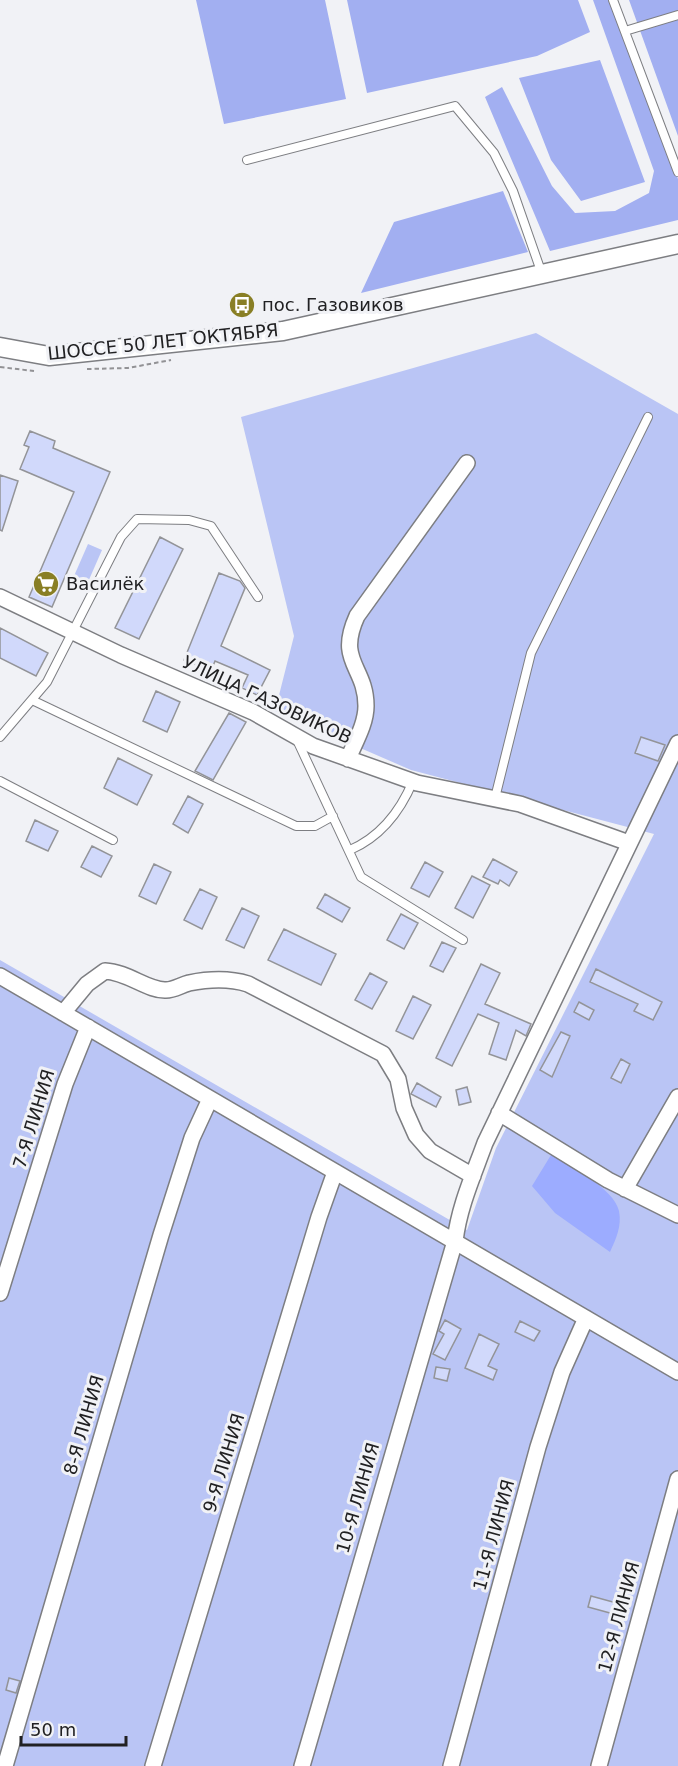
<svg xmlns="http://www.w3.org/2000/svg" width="678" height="1766" font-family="'DejaVu Sans',sans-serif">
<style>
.green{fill:#bac5f5}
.forest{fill:#a2aff1}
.water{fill:#9cacff}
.building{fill:#d1d9fb;stroke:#939498;stroke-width:1.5}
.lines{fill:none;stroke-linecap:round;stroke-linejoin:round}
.service-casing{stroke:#7d7e82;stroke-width:10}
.minor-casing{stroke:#7d7e82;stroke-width:18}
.tertiary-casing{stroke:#7d7e82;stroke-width:21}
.path{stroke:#929295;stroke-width:2;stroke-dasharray:4.5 3;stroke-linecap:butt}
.service{stroke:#fff;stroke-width:8}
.minor{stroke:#fff;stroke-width:15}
.tertiary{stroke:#fff;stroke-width:18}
.labels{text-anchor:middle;stroke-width:6;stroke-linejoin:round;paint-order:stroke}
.poi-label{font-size:18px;fill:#212123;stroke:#f1f2f6;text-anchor:start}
.street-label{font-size:18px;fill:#212123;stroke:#f1f2f6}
</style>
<rect width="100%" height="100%" fill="#f1f2f6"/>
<path class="green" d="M536,333l142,81v1352h-678v-806l467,270 29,-82 158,-314 -243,-64 -136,-59 19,-75 -53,-219z
M88,544l14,6 -14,32 -14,-6z"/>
<path class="forest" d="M196,0h129l21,99 -122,25z
M347,0h231l12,32 -53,24 -170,37z
M593,0h21l64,179v41l-128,31 -65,-154 17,-10 50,99 23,27 40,-2 34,-18 5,-22z
M629,0h49v136z
M600,60l45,122 -64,19 -30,-41 -32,-82z
M503,191l25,61 -167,41 33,-71z"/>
<path class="water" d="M551,1155c19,12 63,33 68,56 3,15 -3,28 -9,41l-55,-39 -23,-27z"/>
<path class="building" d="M30,431l25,10 -2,7 57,24 -58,135 -23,-10 45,-105 -54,-23 9,-22 -5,-2z
M0,475l18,6 -16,50 -2,-1z
M160,537l23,12 -44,90 -24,-11z
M219,573l21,8 5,7 -24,58 49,24 -13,25 -15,-7 6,-13 -33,-14 -4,10 -27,-11z
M0,628l48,25 -12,23 -36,-18z
M156,691l24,11 -13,30 -24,-11z
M229,713l17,9 -33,58 -18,-9z
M641,737l24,8 -7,16 -23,-8z
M118,758l34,17 -15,30 -33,-17z
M188,796l15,8 -15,29 -15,-9z
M35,820l23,11 -10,20 -22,-10z
M92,846l20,10 -11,21 -20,-10z
M493,859l24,13 -8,14 -9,-6 -2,4 -15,-7z
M425,862l18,10 -14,25 -18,-9z
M154,864l17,8 -15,32 -17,-8z
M472,876l18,9 -17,33 -18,-10z
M200,889l17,8 -15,32 -18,-9z
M325,894l25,14 -8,14 -25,-14z
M242,908l17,8 -15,32 -18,-8z
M401,914l17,9 -14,26 -17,-9z
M284,929l52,25 -15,31 -53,-25z
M442,942l14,6 -13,24 -13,-6z
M481,964l19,9 -15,31 46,20 -5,12 -10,-6 -10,30 -17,-6 10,-31 -21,-9 -26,52 -16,-8z
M596,969l66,33 -9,18 -19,-9 4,-7 -48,-22z
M370,973l17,9 -15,27 -17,-9z
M413,996l18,9 -18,34 -17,-8z
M579,1002l15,8 -5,10 -15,-8z
M561,1032l9,4 -18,41 -12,-7z
M621,1059l9,5 -9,19 -10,-5z
M417,1083l24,14 -5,10 -25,-13z
M467,1087l4,15 -12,3 -3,-15z
M445,1320l16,9 -16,31 -12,-6 11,-20 -5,-3z
M520,1321l20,10 -6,10 -19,-9z
M479,1334l20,10 -11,22 9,4 -4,10 -28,-12z
M436,1367l14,2 -3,12 -13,-3z
M591,1596l33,9 -3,11 -33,-9z
M9,1678l11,3 -4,12 -10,-3z"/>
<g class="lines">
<g class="service-casing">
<path id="service" d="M613,0l65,172
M625,31l53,-16
M247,160l208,-54 39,47 19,38 29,83
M32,700l264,126h19l18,-10
M0,737l47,-55 74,-145 16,-18 52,1 22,6 47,71
M297,740l64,137 102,63
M0,781l113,59
M495,798l36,-145 117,-236
M350,850c30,-13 50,-38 63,-69"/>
</g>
<g class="minor-casing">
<path id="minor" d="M0,597l121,58 132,57 60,34 104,37 103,21 109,39
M348,759c7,-17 18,-35 18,-53 0,-40 -30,-44 -9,-90l110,-153
M0,976l678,396
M63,1013l24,-29 18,-13c23,1 43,20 61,19 8,0 15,-5 23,-7 20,-4 40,-5 59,1l135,70 15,25 6,29 12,27 14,16 43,25
M499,1113l109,67 70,35
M625,1189l53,-92
M0,1293l65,-209 23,-57
M5,1766l156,-531 31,-97 18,-39
M153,1766l166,-549 16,-45
M302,1766l153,-525c4,-34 18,-65 30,-98l193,-400
M451,1766l87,-319 24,-75 24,-54
M599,1766l79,-287"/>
</g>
<g class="tertiary-casing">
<path id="tertiary" d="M0,347l49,9 234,-25 395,-87"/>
</g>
<path class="path" d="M0,367l34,4
M87,369l41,-1 43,-8"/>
<use href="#service" class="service"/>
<use href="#minor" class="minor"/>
<use href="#tertiary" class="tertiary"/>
</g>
<defs>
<g id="bus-disc" transform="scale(1.35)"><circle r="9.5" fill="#897f25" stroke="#f1f2f6"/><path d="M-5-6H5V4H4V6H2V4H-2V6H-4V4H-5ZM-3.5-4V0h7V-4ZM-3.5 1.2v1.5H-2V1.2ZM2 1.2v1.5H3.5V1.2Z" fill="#fff"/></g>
<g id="supermarket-disc" transform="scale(1.35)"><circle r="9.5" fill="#897f25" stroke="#f1f2f6"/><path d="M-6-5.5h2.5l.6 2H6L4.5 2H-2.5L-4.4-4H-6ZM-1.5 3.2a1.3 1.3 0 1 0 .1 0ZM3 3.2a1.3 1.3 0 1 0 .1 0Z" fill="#fff"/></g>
</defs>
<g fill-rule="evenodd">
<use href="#bus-disc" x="242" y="305"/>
<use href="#supermarket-disc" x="46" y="584"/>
</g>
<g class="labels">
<g class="poi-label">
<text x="262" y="311">пос. Газовиков</text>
<text x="66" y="590">Василёк</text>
</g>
<g class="street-label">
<text transform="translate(163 342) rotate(-6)" y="6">ШОССЕ 50 ЛЕТ ОКТЯБРЯ</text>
<text transform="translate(267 700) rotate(25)" y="6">УЛИЦА ГАЗОВИКОВ</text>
<text transform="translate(34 1119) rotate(-73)" y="6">7-Я ЛИНИЯ</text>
<text transform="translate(84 1425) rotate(-74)" y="6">8-Я ЛИНИЯ</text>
<text transform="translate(224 1463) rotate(-73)" y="6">9-Я ЛИНИЯ</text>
<text transform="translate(358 1498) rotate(-74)" y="6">10-Я ЛИНИЯ</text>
<text transform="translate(494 1535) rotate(-75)" y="6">11-Я ЛИНИЯ</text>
<text transform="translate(619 1617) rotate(-75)" y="6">12-Я ЛИНИЯ</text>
</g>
</g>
<path d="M21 1736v9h105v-9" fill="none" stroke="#212123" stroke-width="3"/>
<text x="30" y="1736" font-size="18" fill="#212123" stroke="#f1f2f6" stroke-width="4.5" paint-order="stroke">50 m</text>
</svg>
